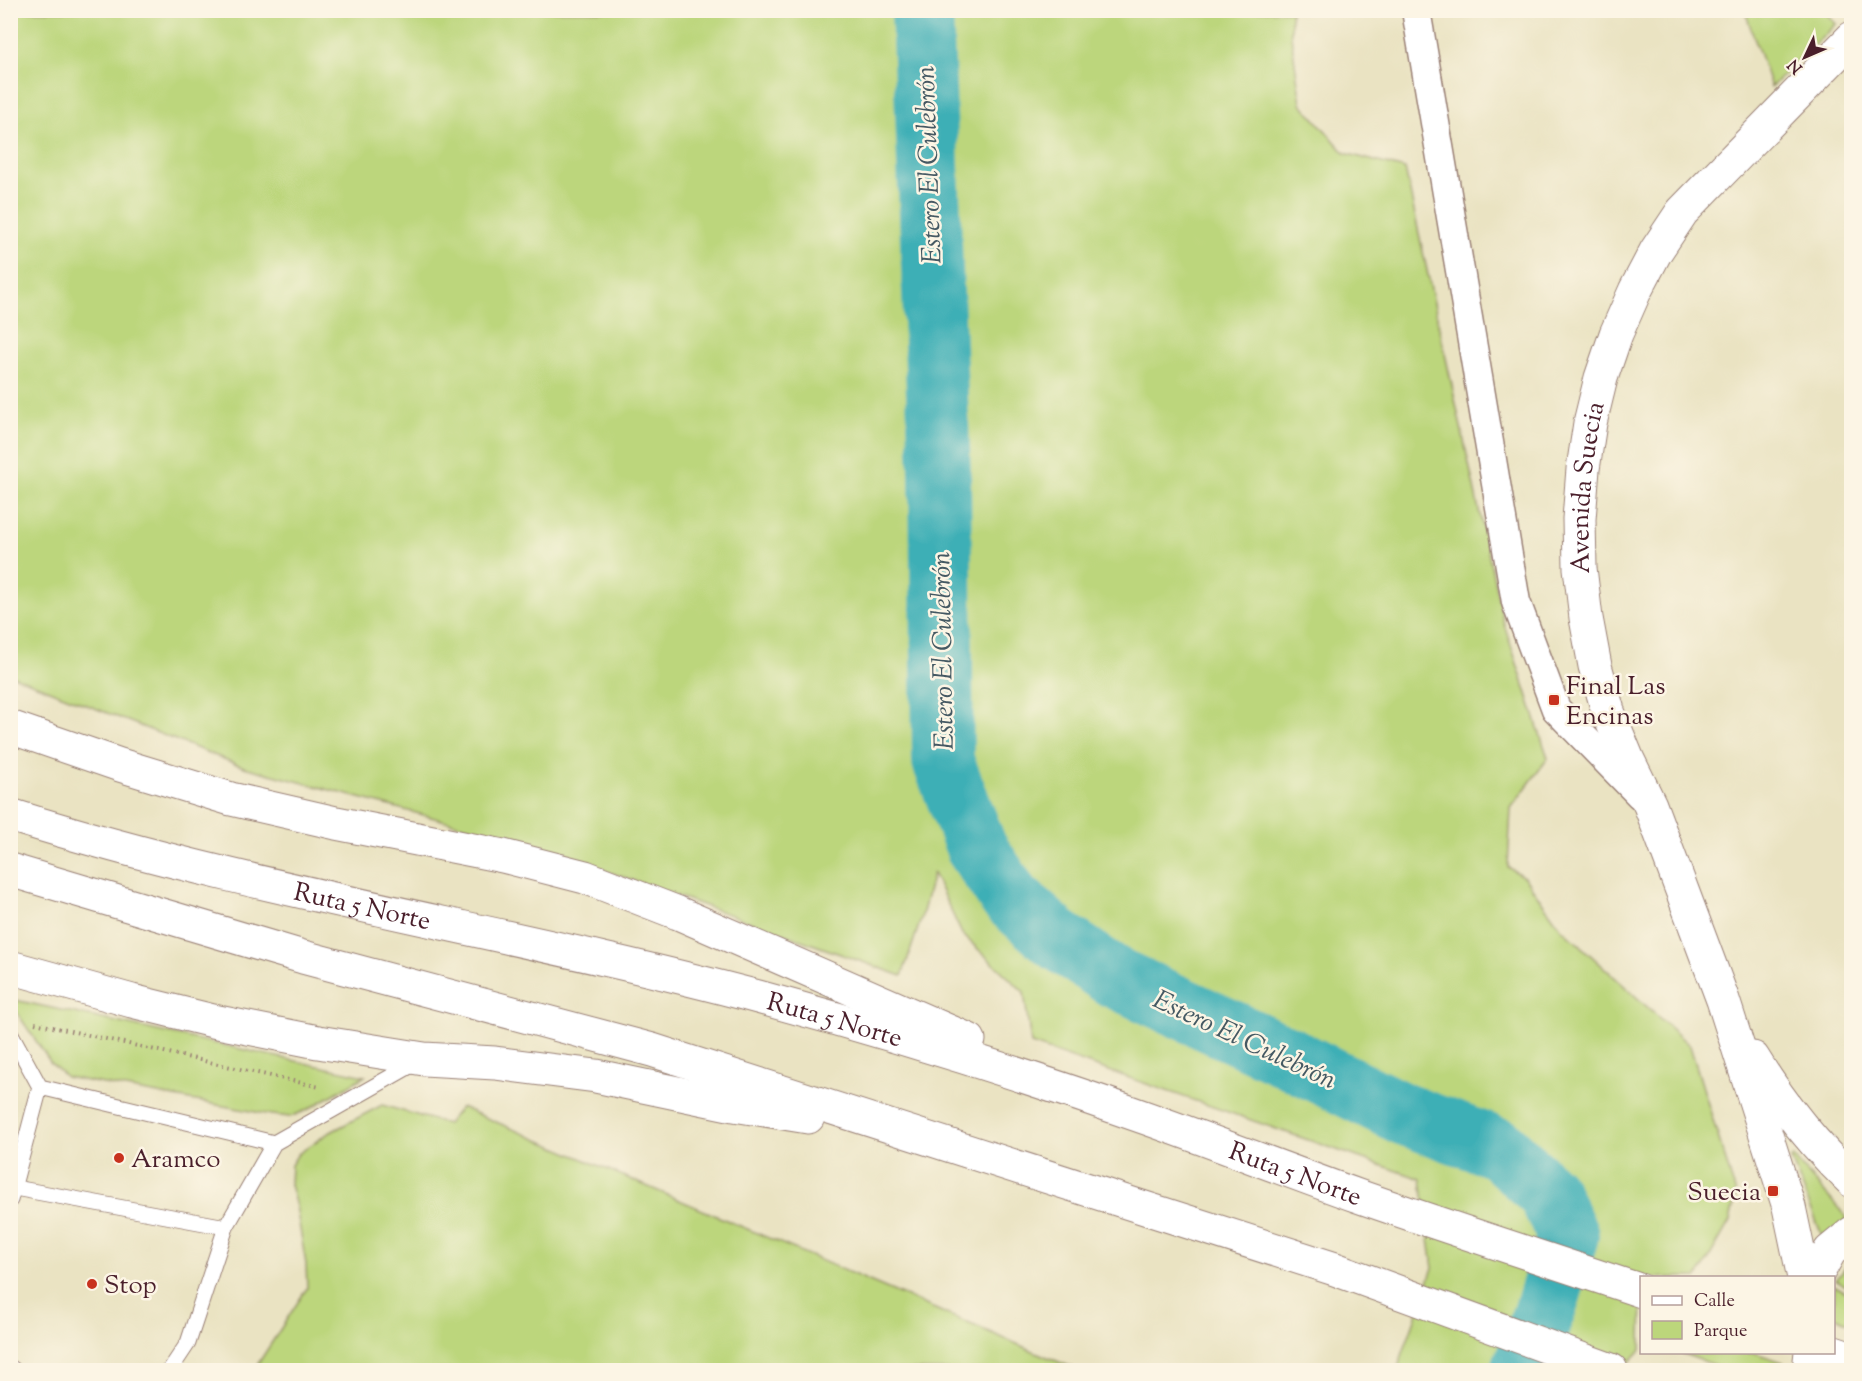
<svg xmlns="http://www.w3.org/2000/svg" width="1862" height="1381" font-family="'Sorts Mill Goudy',serif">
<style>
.green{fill:#bcd67b;stroke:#837a53;stroke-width:1.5}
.water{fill:#3eafb6;stroke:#446770;stroke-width:1.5}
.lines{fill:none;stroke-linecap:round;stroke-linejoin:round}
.river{stroke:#3eafb6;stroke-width:62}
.lane-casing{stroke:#9a8176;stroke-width:17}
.street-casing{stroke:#9a8176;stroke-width:31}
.secondary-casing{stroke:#9a8176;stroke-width:35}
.highway-casing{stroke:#9a8176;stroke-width:35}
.path{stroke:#9a8176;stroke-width:4;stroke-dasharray:1.5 4.5;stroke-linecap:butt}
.lane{stroke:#fff;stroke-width:15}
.street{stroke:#fff;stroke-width:28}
.secondary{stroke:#fff;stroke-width:33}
.highway{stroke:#fff;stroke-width:33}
.poi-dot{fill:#c8321e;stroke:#fcf5e5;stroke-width:2}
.labels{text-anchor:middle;stroke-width:5;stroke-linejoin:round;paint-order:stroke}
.street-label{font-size:26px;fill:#4a1f2b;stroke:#fcf5e5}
.poi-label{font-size:26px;fill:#4a1f2b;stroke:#fcf5e5;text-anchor:start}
.water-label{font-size:27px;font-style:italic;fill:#455963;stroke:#fcf5e5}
</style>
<rect width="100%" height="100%" fill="#fcf5e5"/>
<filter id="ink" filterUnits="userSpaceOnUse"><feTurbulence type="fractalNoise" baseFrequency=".0167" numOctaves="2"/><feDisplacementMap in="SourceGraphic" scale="12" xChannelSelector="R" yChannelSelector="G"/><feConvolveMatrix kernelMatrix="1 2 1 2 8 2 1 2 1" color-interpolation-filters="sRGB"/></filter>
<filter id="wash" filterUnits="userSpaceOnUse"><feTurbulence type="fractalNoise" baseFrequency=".008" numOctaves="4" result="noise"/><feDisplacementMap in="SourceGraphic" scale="24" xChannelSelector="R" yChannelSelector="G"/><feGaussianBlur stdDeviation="1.35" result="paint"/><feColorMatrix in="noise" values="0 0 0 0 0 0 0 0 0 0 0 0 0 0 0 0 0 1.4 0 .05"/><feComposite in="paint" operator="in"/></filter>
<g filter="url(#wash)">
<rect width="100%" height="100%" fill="#eae3c2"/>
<path class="green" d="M10,11h1281v25l10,67 44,50 60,16 98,452 45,137 -37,50 -3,59 16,10 37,51 129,118 46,148 -6,27 -32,56 -56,1 -1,72 -19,20h-225l36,-102 -12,-89 -390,-135 -7,-52 -62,-58 -29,-61 -11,43 -20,60 -374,-133 -284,-76 -233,-92z
M1745,11h79l12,13 -65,63z
M10,999l355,77 -58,34 -17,7 -18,-2 -206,-38 -15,-14 -40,-59z
M382,1105l65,19 14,-17 617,263h-824l53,-82 -1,-24 -10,-58 -6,-21 1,-20 7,-11 29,-20z
M1793,1157l57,64 -27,17 -32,-79z
M1851,1261v28l-15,-9z
M1834,1285l17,10v29l-17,-8z
M1681,1353h74l28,9 3,8h-58z"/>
<path class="water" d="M1568,1235l-11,82 -12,53h-39l26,-63z"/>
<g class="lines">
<path class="river" d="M922,10l18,462 3,289 34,88 33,49 44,39 60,40 178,82 111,55 97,35 48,45 20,41 -20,66 -26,69"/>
</g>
</g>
<g filter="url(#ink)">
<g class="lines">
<g class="lane-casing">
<path id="lane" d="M10,1032l30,55 234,56 143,-81
M15,1188l211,39
M10,1200l30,-113
M10,1367l4,3
M170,1370l18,-27 38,-116 48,-84"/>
</g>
<g class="street-casing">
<path id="street" d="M1416,10l100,592 40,107 84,86"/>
</g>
<g class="secondary-casing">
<g id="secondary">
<path d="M1753,1058c28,46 60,86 99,123"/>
<path id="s1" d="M1804,1278l-15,-71 -66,-207 -73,-195 -22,-45 -19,-46 -14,-48 -9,-48 -6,-50 -1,-49 4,-50 7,-46 11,-45 15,-44 19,-43 21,-40 26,-39 170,-174"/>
<path d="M1815,1278l15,-27 22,-18"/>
</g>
</g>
<g class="highway-casing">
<g id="highway">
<path d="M10,727l110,38 111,34 105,24 167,33 82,21 93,36 291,127"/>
<path id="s2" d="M10,815c246,77 500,116 748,182 132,36 262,76 391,122 70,25 139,52 209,77 94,33 189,63 284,95"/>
<path d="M10,870l293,87 349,93 683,219 276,101"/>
<path d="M10,967l122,34 81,20 105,21 106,17 71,4 101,13 138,29 74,12"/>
<path d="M1834,1352l18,6"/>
<path d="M1809,1370l2,-18"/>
</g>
</g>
<path class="path" d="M35,1023l285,64"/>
<use href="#lane" class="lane"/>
<use href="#street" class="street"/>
<use href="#secondary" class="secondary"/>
<use href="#highway" class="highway"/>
</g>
</g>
<g class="poi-dot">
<rect x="1548" y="694" width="12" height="12" rx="3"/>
<circle cx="119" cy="1158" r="6"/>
<rect x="1767" y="1185" width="12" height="12" rx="3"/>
<circle cx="92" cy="1284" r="6"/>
</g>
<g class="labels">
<g class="street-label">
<text dy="9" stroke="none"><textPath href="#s1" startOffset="828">Avenida Suecia</textPath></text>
<text dy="9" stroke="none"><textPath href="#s2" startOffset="364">Ruta 5 Norte</textPath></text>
<text dy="9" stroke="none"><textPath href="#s2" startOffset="850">Ruta 5 Norte</textPath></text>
<text dy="9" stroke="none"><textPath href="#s2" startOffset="1336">Ruta 5 Norte</textPath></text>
</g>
<g class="poi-label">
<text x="1566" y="694">Final Las<tspan x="1566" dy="30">Encinas</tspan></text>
<text x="131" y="1167">Aramco</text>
<text x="1761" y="1200" text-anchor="end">Suecia</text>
<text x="104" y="1293">Stop</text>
</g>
<g class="water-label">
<text transform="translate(928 165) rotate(-92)" y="9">Estero El Culebrón</text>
<text transform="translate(942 651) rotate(-91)" y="9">Estero El Culebrón</text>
<text transform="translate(1245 1039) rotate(25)" y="9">Estero El Culebrón</text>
</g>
</g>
<rect width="1862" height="1381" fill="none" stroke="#fcf5e5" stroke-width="36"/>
<rect x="1640" y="1276" width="195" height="78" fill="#fcf5e5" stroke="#b59f9b" stroke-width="1.5"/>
<rect x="1652" y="1296" width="30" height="9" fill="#ffffff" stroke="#b59f9b" stroke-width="1.5"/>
<text x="1694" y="1306" font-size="18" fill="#4a1f2b">Calle</text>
<rect x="1652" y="1321" width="30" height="18" fill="#bcd67b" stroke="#b59f9b" stroke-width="1.5"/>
<text x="1694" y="1336" font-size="18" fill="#4a1f2b">Parque</text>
<g transform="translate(1805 57) rotate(226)" stroke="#fcf5e5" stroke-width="4.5" paint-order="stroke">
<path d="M0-4.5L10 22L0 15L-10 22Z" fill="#4a1f2b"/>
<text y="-9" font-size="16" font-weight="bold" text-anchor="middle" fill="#4a1f2b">N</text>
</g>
</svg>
